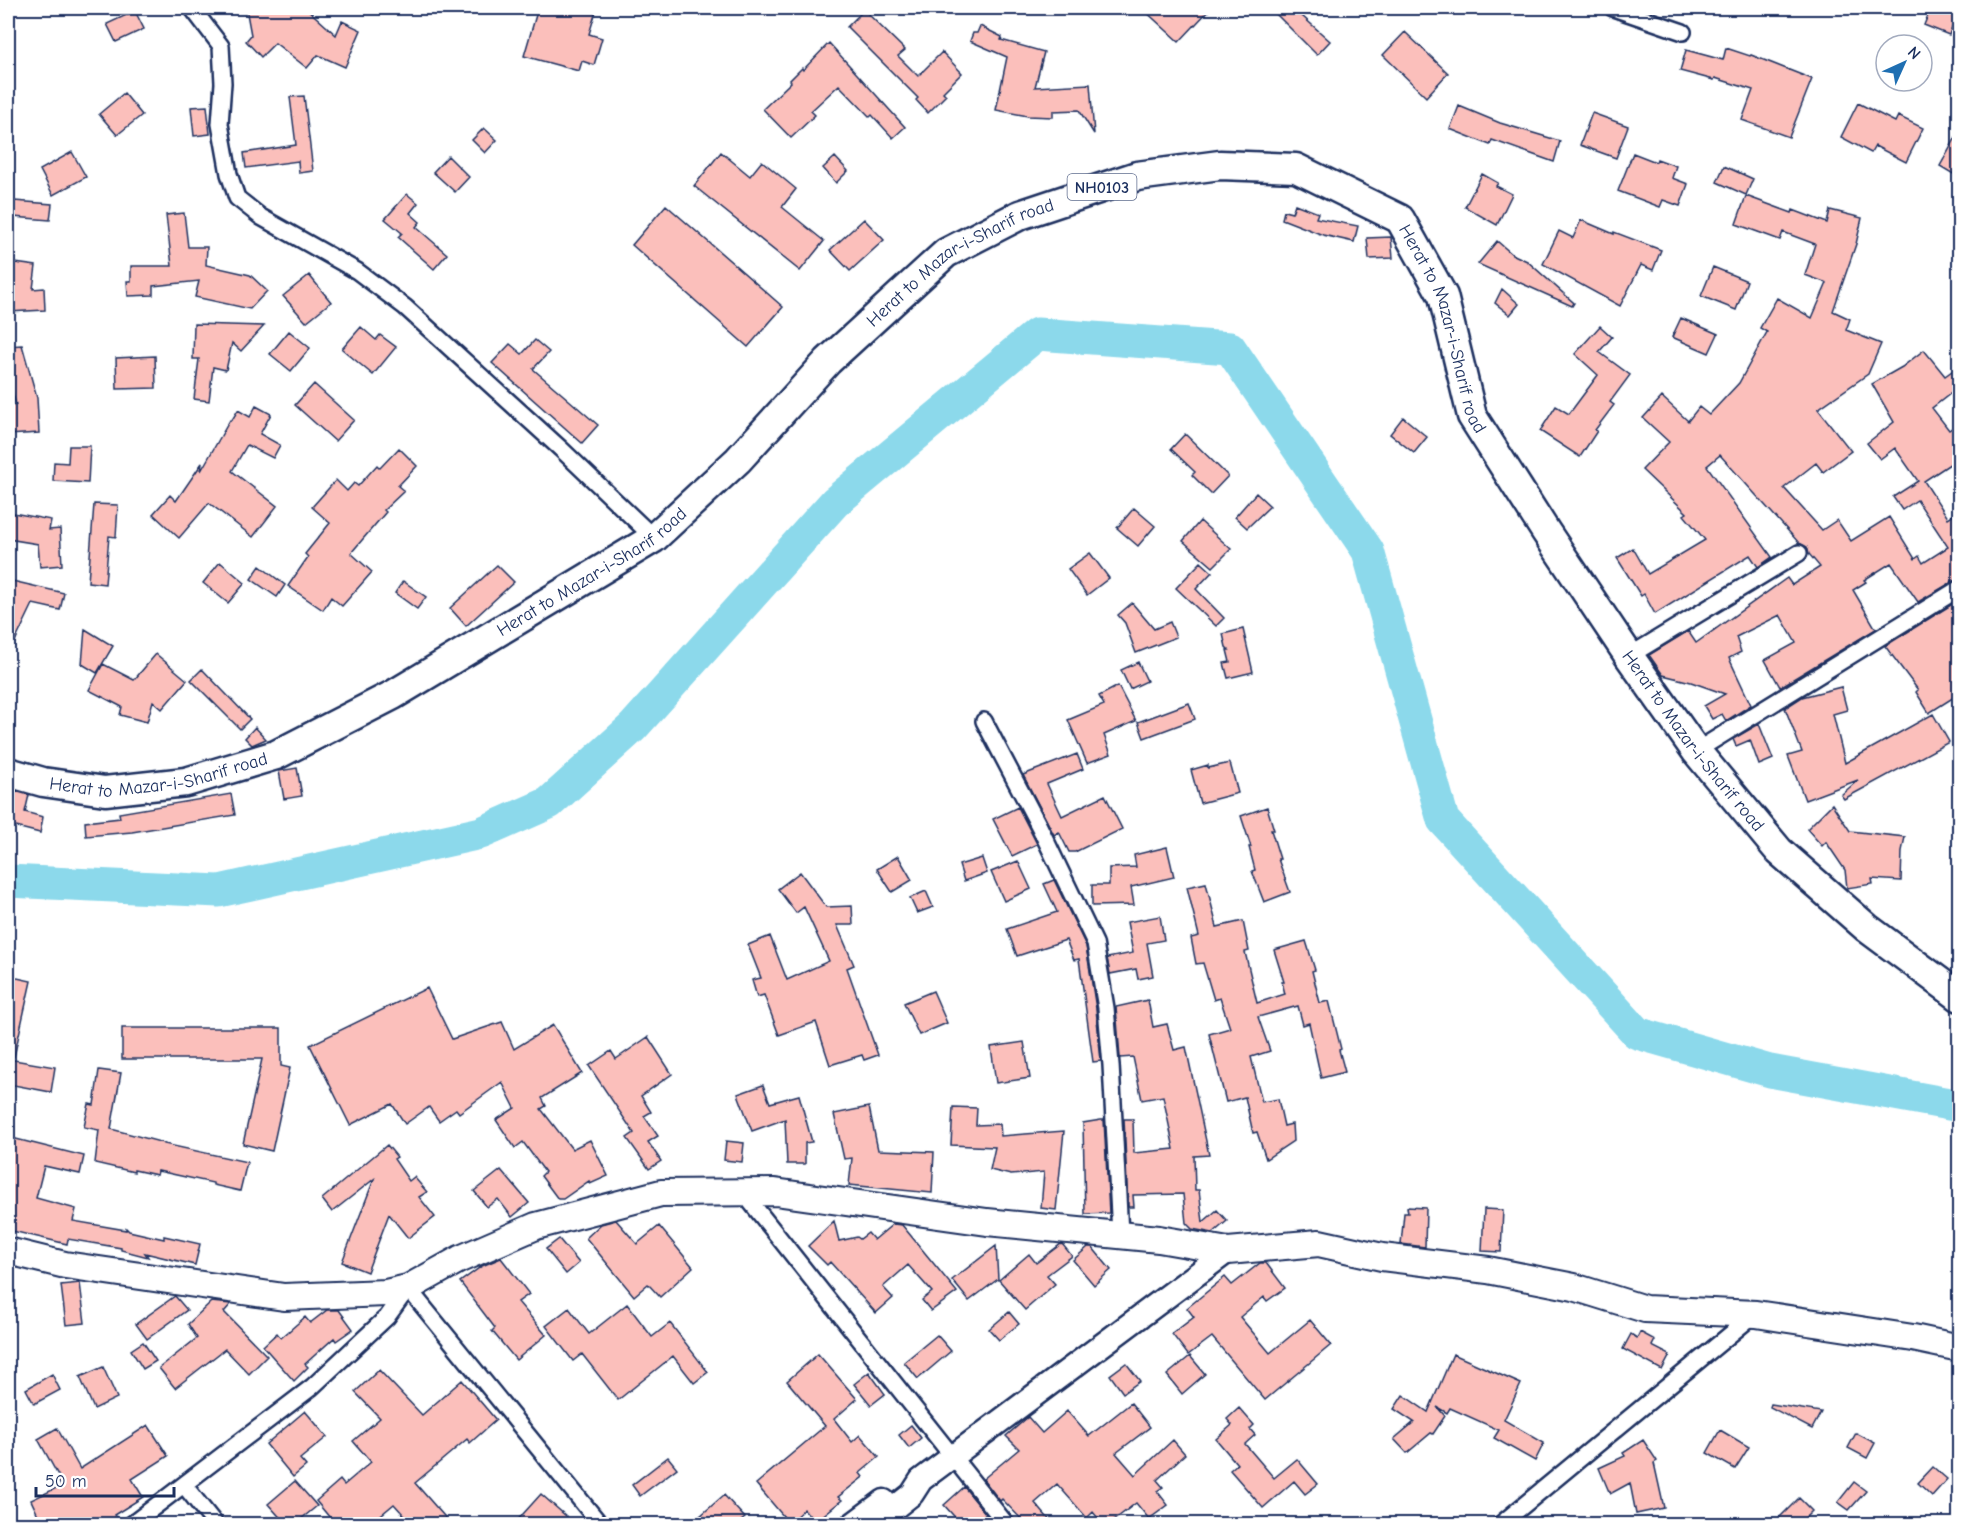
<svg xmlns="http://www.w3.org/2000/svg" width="1967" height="1532" font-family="'Comic Neue',sans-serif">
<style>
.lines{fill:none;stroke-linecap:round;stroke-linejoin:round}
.river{stroke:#8cd9eb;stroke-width:33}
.building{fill:#fbbfbb;stroke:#1b2f5e;stroke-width:1.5}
.street-casing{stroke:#1b2f5e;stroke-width:20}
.secondary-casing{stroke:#1b2f5e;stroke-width:27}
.primary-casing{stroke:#1b2f5e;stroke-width:30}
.highway-casing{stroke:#1b2f5e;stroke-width:33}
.street{stroke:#fff;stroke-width:15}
.secondary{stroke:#fff;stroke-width:22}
.primary{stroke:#fff;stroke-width:26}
.highway{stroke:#fff;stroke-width:28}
.labels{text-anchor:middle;stroke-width:4.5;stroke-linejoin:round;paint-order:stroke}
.shield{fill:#fff;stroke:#5f6d8e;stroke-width:1.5}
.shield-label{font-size:16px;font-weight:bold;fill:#1b2f5e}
.street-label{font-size:18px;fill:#1b2f5e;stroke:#fff}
</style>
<rect width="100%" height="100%" fill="#fff"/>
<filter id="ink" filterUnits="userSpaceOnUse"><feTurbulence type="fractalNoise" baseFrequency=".0167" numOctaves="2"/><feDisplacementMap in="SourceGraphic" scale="12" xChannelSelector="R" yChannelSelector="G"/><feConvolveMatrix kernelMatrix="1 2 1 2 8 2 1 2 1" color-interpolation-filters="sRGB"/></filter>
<g filter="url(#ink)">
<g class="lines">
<path class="river" d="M8,881l211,10 262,-58 68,-30 84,-76 202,-225 202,-168 193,14 138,203 75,269 194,213 133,38 190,35"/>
</g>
<path class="building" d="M246,8h60l30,27 6,-14 19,9 -16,37 -27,-12 -11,13 -32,-25 -14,14 -15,-16 5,-6z
M538,8h59l-8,26 13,4 -8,27 -12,-4 -3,10 -55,-15z
M1142,8h69l-32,34z
M1270,8h23l37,33 -13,14z
M1931,8h28l-10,27 -25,-10z
M864,10l41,40 -7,6 20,20 24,-24 20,21 -19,19 3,3 -18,18 -12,-13 2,-2 -71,-71z
M135,11l9,18 -28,13 -9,-18z
M980,26l22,11 -1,3 43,12 -9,35 55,-3 4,50 -15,-24 -26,1v6l-25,-1 -32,-6 11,-53 -37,-16 3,-8h4z
M1405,32l43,41 -22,24 -43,-42z
M829,43l76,84 -12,11 -21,-23 -2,2 -31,-32 -28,26 4,4 -24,23 -28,-29 28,-27 -1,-2 12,-12 1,2z
M1726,48l24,8 1,-1 61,24 -23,58 -47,-17 11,-30 -38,-12 -1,2 -34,-9 6,-21 37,10z
M124,93l18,22 -25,20 -18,-21z
M304,96l9,75 -14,2 -1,-12 -52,7 -2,-15 52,-8 -6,-48z
M1858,103l37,19 3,-6 25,12 -17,34 -31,-16 -4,7 -30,-16z
M207,106l3,28 -16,2 -3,-29z
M1459,106l41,17 60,18 -6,21 -62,-22 -2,5 -40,-16z
M1592,113l36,13 -12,32 -36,-13z
M484,128l13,12 -12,13 -13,-13z
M1959,132v35l-4,8 -15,-9z
M72,152l14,25 -33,18 -13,-25z
M721,152l29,24 12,-15 34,28 -14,18 42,34 -24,30 -106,-85z
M1633,153l23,9 1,-3 19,7 -4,12 16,6 -8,22 -17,-6 -3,7 -42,-16z
M448,156l21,21 -14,15 -22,-20z
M835,157l13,14 -12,12 -13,-15z
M1724,166l29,13 -7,16 -29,-13z
M1482,174l16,9 -2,3 16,8 -15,31 -32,-18z
M407,194l11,9 -8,10 10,9 -4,5 31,27 -13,15 -36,-32 4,-4 -17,-14z
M1746,196l46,17 1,-3 34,13 3,-13 32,8 -6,26 -23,67 17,8 -4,11 35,14 -13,30 -50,35 33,42 -28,21 -7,-9 -32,25 38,42 15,-10 14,21 38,-24 26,42 4,-3 4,7 25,-16 -31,-47 -15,10 -9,-13 25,-16 -23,-33 -15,11 -13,-16 27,-21 -22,-38 30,-17 22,-17 21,26 7,-5 7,9v7l-27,21 17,22 10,-7v35l-35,23 24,37 11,-7v67l-41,24 -27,-39 -27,17 2,2 -13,8 23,39 -96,58 -15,-27 31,-17 -16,-28 -44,22 5,15 -12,6 22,47 -25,16 -4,-7 -10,5 -8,-13 21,-12 -34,-12 -28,-7 -14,-20 39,-24 8,12 91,-65 5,7 28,-18 -11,-13 -2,-7 -8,-4 -79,-88 -13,11 65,91 -14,10 -8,-12 -95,59 -11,-20 -3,2 -24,-38 16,-10 15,26 57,-34 -21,-25 3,-2 -45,-43 27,-28 -26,-24 19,-21 26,24 11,-14 10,8 30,-32 28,-51 -7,-4 17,-30 35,20 15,-35 -22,-8 10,-31 -32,-12 -3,8 -44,-16z
M14,201l38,3 -2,16 -37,-3z
M1295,204l23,9 -2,5 42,8 -4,16 -31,-7 -41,-16 2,-8 8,2z
M666,205l117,102 -35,40 -116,-102z
M184,213l4,34h19l-1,18 44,10 17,16 -17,18 -55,-12 4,-16 -46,5v9l-25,1 -1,-15h4v-15h41l-6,-51z
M864,219l20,21 -34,31 -20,-21z
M1581,220l33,14v-2l47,18 -8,20 -12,-5 -21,41 -77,-42 16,-33 14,7z
M1391,237l2,21 -24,1 -2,-21z
M1497,241l15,13 15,7 47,42 -2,3 -94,-42z
M8,262l28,4 -3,23 11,-1 1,22 -37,2z
M1713,267l34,14 -11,29 -35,-14z
M309,275l22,27 -25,20 -23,-26z
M1502,289l17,15 -9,11 -15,-12z
M1681,318l37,16 -9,19 -37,-16z
M194,324l70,2 -23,25 -9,-8 -6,27 -13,-3 -4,34 -15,-2 5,-40h-6z
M1600,326l12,11 -13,15 31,23 -20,27 4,3 -19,25 2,1 -17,26 -40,-26 16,-25 13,8 29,-39 -23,-21z
M361,327l15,13 4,-5 16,12 -23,28 -31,-26z
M289,331l21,17 -19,23 -21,-17z
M535,340l14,12 -16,17 65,56 -16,18 -90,-80 18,-19 12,10z
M22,345l15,53 2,35 -31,2v-29l8,-1 -8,-31v-28z
M155,356l1,32 -39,1 -1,-31z
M314,384l40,36 -19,21 -40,-36z
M256,406l15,8 -11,20 20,11 -7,13 -26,-13 -15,26 45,35 -24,31 -44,-34 -30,35 -26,-24 17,-19 6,6 26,-38 -1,8 29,-51h2l6,-10 12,7z
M1403,417l24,20 -13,16 -24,-19z
M1185,434l43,42 -17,18 -19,-19 3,-3 -24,-23z
M69,446h21l-2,37 -35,-2 1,-19 14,1z
M399,448l18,18 -19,20 6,5 -20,19 2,2 -35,41 21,19 -30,34 -11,-9 -8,13 -35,-24 20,-29 -3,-3 25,-31 -18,-16 24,-27 11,11 7,-8 4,3 19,-21 3,3z
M1256,493l14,13 -23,22 -12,-11z
M94,504l24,1 -2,32 -7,-1 -4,48 -17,-2z
M1134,508l21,18 -17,20 -21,-18z
M8,512l43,8 -2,10 11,-1 2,36 -22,2 -2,-23 -30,-5z
M1200,521l31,28 -18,18 -30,-26z
M1090,553l19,25 -22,17 -19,-26z
M220,562l25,21 -17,20 -25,-20z
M1201,562l11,10 -16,17 28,29 -8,8 -40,-38z
M497,565l17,17 -48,44 -16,-18z
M260,566l25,19 -8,12 -26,-18z
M8,580l56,13 -4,17 -27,-6 -25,52z
M403,581l23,16 -9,12 -22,-16z
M1959,600v94l-30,19 -13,-21 2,-2 -33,-44z
M1132,603l22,26 16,-7 6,15 -40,16 -11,-30 -7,-8z
M85,629l28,17 -16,27 -15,-9z
M1243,629l10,43 -25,6 -4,-15 6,-1 -3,-12h2l-3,-3 -3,-13z
M156,654l31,26 -25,29 -9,-8 -6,21 -27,-7 2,-8 -33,-17 14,-26 31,16z
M1138,662l9,19 -17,8 -9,-19z
M202,669l48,50 -10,10 -49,-49z
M1118,686l18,35 -32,14 7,19 -24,9 -19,-43 36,-15 -5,-9z
M1841,687l6,23 -14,4 12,49 88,-49 16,28 -105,57 -3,-4 17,-15 -53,20 -17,-44 14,-4 -17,-44 17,-11z
M1189,703l6,16 -51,19 -6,-16z
M1759,724l14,35 -14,6 -9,-25 -14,6 -3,-7z
M255,727l11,12 -14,6 -7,-7z
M1077,754l6,15 -36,15 15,32 43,-21 17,34 -47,23h-6l-10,-20 -5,3 -31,-60z
M1230,763l8,30 -38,10 -9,-33 17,-5v3z
M297,768l5,28 -18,3 -5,-28z
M8,789l21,6 -4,17 18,5 -3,16 -32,-8z
M231,794l4,21 -103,17 -46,4 -1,-14 35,-4 -1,-5z
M1832,804l18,27 55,6 -3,14 -1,30 -29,-2 1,5 -26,4 -2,-18 -19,-28 -4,4 -15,-17z
M1018,807l19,37 -25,12 -19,-37z
M1267,807l7,23h-3l9,29h-2l12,33 -26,10 -12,-31 3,-1 -6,-23h2l-10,-31z
M1167,847l7,30 -43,10 3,18 -42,1v-21h17v-17l27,-1 -2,-12z
M898,856l14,24 -20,12 -15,-23z
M982,858l5,15 -23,8 -5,-16z
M1018,861l13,28 -27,12 -13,-29z
M800,872l26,35 26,-1 1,19h-16l17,40 -7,3 31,87 -14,5 -2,-5 -32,10 -14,-43 -37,13 -15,-40 -7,2 -5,-17 9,-2 -13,-33 22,-9 17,44 42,-19 -25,-54 -8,6 -18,-24z
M1054,880l32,66 10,63 5,52 -8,1 -14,-103 -5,1 -8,-20 -49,16 -10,-27 50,-17 -13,-28z
M1206,883l11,44 26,-6 6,30 -4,1 12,51 28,-9 -3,-12h2l-10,-32 32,-9 9,29 -3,1 8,32 9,-2 12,48 -2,1 6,22 -24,6 -12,-55 -6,2 -5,-19 -40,11 12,34 -19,6 11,45 16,-3 6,27 8,-2 1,17 -27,18 -9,-27 -4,1 -8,-36 -19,5 -17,-68 21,-6 -10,-30 -6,2 -11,-37 -7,1 -5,-26 8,-2 -12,-49z
M926,891l7,16 -16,6 -7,-15z
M1160,916l4,24 -17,3 6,33 -15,3 -2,-10 -26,5 -3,-16 26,-5 -6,-31z
M8,976l23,5 -17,76 -6,-1z
M427,988l25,51 50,-17 12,27 39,-24 29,48 -40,25 4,8 -5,3 31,40 18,-9 18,36 -18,8 -1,-3 -26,18h-5l-17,-23 4,-4 -22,-30 -8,6 -19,-28 19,-12 -13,-26 -43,31 -3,-4 -17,12 -10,-14 -24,17 -13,-20 -42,21 -40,-80z
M933,991l14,32 -28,12 -15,-32z
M1148,1000l5,27 14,-3 7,26 12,-3 23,108 -15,1 1,34h4l4,32 14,-12 10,11 -14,12 -21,-4 -6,-6 -3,-29 -50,1 1,12h-6l-4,-88h9l1,34 40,-4 -11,-53 -21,4 -9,-43 -13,1 -4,-51z
M122,1028h159v38l9,2 -18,83 -29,-7 19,-85h-140z
M648,1037l24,37 -31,22 10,16 -7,4 14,20 -10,6 13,19 -12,8 -22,-31 7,-5 -45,-67 22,-15 5,8z
M1024,1042l6,36 -34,5 -5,-36z
M8,1059l47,8 -4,25 -43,-8z
M99,1070l22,3 -10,56 53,14v1l83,18 -7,29 -27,-6v-2l-55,-12 -1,4 -23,-5v2l-39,-9 4,-33 -15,-3 5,-23 5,1z
M763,1085l7,18 29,-8 13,47 -7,1v21h-18l-2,-45 -33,12 -14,-37z
M869,1107l9,43 56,2 -2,41 -83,-8 3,-27 -8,1 -10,-45z
M953,1107l24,1 -1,17 24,-1 1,12 63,-5 -8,79 -15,-2 3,-36 -33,3 -21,-5 5,-23 -44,-2z
M1101,1120h3l5,93 -24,1 -2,-91z
M8,1137l76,19 -4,18 -36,-8 -8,32 40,11 -3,12 53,9v-2l3,3 35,8v-3l36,8 -5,21 -50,-12 3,4 -27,-7v-2l-53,-9 -1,5 -59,-14z
M726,1141l18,2 -2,19 -18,-2z
M387,1145l10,12 -3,2 15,22 5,-4 13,15 -8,5 16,20 -27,21 -19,-24 -22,58 -25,-10 32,-83 -42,33 -10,-13z
M501,1170l28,33 -17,14 -14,-18 -11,8 -13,-16z
M1407,1207l19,1 -1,39 -24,-3 3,-31h4z
M1484,1209l19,1 -2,42 -19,-1z
M616,1220l21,24 22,-18 34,41 -33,30 -12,-13 -14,12 -48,-58 15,-14z
M834,1221l5,20 18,-4 3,2 8,-6 6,7 19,-16 9,1 55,67 -26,19 -9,-11 10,-8 -24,-27 -25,22 10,11 -17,15 -46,-51 -3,3 -19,-19z
M559,1239l20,24 -13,11 -20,-25z
M1061,1244l2,1 9,11 -25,19 8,9 -30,26 -26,-30 30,-26 7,9z
M996,1246l2,33 -29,22 -17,-21z
M1088,1247h4l19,23 -17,15 -21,-25z
M501,1258l28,36 -11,8 28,33 -30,25 -24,-29 3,-3 -35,-46 22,-16z
M1260,1263h6l19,25 -18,13 -3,-4 -24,20 30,36 40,-33 21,25 -66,55 -53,-63 -24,18 -16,-21 22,-17 -7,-9 38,-31 7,8z
M80,1283l5,40 -19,2 -5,-40z
M175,1296l12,14 -40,29 -11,-15z
M211,1302l20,2 -7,8 43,44 -18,18 -24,-25 -50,39 -16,-20 38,-30 -9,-14z
M627,1304l25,33 18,-14 38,49 -14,11 -21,-27 -55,44 -36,-46 -9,7 -27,-35 23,-18 20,26z
M327,1310h12l14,19 -17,12 -2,-3 -29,26 3,3 -14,14 -31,-35 14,-13 4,5 24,-21 5,6z
M1009,1312l10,12 -20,16 -10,-11z
M1640,1332l15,8 -3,6 18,9 -8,15 -39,-21 8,-15 6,4z
M937,1335l14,16 -33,28 -14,-17z
M143,1342l13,19 -13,8 -12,-19z
M818,1354l39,45 -23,20 18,23 8,-7 19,22 -19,16 3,4 -25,20 4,3 -27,22 -11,-13 -15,14 -33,-39 69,-58 -38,-45z
M1453,1354l68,30 -17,36 40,23 -9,18 -41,-23 5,-8 -49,-22 -3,5 -10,-6 8,9 -12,18 -2,-1 -24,20 -13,-14 20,-17 -20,-13 9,-14 25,17z
M1190,1356l15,18 -23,20 -15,-19z
M1126,1363l14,18 -17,12 -13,-18z
M103,1367l14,31 -23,11 -14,-32z
M379,1370l43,45 40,-35 34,40 -26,23 -3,-4 -52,44 36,41h-39l-18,-20 -24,20h-35l-19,-23 24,-21 4,5 27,-23 -18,-21 27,-23 -25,-26z
M869,1372l16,22 -14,11 -17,-21z
M52,1374l8,16 -26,14 -8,-15z
M1131,1403l19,24 -34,26 19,22 38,-35 12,14 -28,26 6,7 -6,4 11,14 -19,14 -13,-16 -27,21h-6l-10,-12 -6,6 -30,-34 -22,19 18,21h-27l-24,-25 -2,2 -17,-22 36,-30 -13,-13 22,-19 14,16 25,-22 22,25z
M1771,1404l50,8 -9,17 -42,-22z
M1239,1408l15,17 -4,4 5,6 -10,9 29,34 23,-19 21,25 -13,10 -11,-13 -31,27 -33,-38 7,-6 -21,-25 16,-14 -5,-6z
M305,1411l22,26 -27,22 6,7 -13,11 -27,-33z
M148,1425l20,31 -36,23 11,18 -29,18 3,3 -9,6h-62l-6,-9h-2l-7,-15 30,-14 -3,-6 2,-1 -22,-40 19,-11 23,41z
M911,1425l10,13 -12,10 -10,-13z
M1720,1430l29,17 -14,22 -28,-16z
M1856,1433l19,10 -8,15 -19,-10z
M1643,1440l14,21 -3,2 10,45 -28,6 -6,-31 -20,11 -11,-26 26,-12 -2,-3z
M668,1457l9,11 -37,28 -8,-11z
M1933,1467l14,12 -15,17 -14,-13z
M295,1481l22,25 -22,18h-9l-18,-20z
M1854,1482l12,9 -17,19 -11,-8z
M964,1487l22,27 -13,10h-12l-17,-19z
M541,1494l34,30h-61z
M724,1495l21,23 -8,6h-46z
M1799,1498l13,13 -13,13h-26z"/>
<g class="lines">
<g class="street-casing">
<path id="street" d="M192,8l29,38 2,37 -3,41 9,50 8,24 24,19 96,54 48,36 156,142 93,89
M1613,8l70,24
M1629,656l170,-103
M984,721l55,105 56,117 11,65 5,57 9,169
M1696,751l264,-163
M742,1191l264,333
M184,1485l31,39
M132,1524l180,-137 75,-70 21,-29 192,236
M1501,1524l254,-210"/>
</g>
<g class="secondary-casing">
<path id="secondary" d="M853,1524l31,-23
M874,1524l38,-30 9,-14 307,-229"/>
</g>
<g class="primary-casing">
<path id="primary" d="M8,1251l57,14 219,32 102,-4 22,-5 52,-29 76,-33 125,-33 114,-1 212,30 172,17 69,12 91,-8 63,14 106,13 86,17 71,22 111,5 157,24 47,10"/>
</g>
<g class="highway-casing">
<g id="highway">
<path id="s1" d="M8,772l35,10 62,9 81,-9 90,-27 117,-60 261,-157 84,-78 90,-99 118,-108 74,-38 117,-39 83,-11 76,3 104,51 43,77 29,120 74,116 83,124 67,95 83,100 88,77 93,69"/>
</g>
</g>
<use href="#street" class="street"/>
<use href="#secondary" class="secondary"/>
<use href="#primary" class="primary"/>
<use href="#highway" class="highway"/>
</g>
</g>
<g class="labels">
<rect class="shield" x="1067.5" y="174" width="69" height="26" rx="4.5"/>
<g class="shield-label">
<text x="1102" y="193">NH0103</text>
</g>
<g class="street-label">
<text dy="6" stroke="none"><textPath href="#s1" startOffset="1126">Herat to Mazar-i-Sharif road</textPath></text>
<text dy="6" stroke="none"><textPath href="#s1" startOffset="1720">Herat to Mazar-i-Sharif road</textPath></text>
<text dy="6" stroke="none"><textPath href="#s1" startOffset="640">Herat to Mazar-i-Sharif road</textPath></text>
<text dy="6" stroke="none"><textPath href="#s1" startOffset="2206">Herat to Mazar-i-Sharif road</textPath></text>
<text dy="6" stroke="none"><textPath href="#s1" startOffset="154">Herat to Mazar-i-Sharif road</textPath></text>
</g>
</g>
<rect width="1967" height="1532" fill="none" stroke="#fff" stroke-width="30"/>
<rect x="15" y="15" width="1937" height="1502" fill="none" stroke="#1b2f5e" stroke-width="2" filter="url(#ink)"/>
<g transform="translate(1904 63) rotate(45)"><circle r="28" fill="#ffffff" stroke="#a4acbf" stroke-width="1.5"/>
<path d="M0-4.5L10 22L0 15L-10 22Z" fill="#1f6fb2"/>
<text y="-9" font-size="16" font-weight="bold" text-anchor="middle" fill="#1b2f5e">N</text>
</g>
<path d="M36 1487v9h138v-9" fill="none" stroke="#1b2f5e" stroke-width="3"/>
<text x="45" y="1487" font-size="18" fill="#1b2f5e" stroke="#ffffff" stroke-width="4.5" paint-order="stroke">50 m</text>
</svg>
